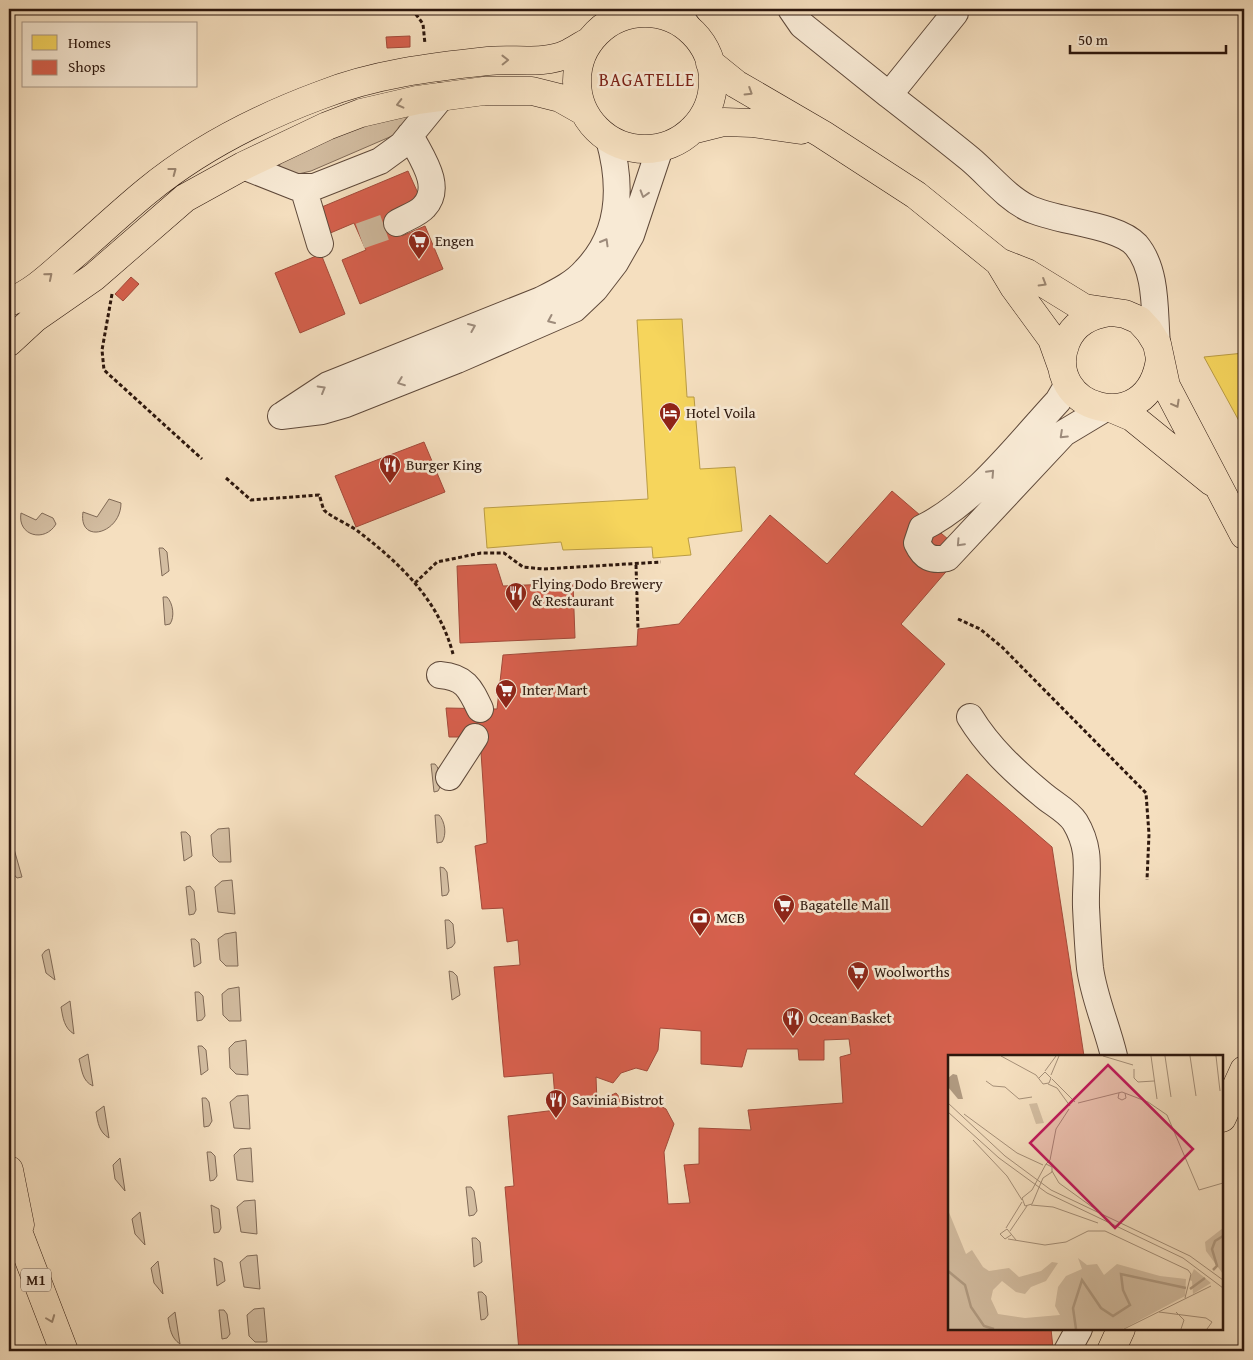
<svg xmlns="http://www.w3.org/2000/svg" width="1253" height="1360" font-family="'Gentium Book Plus',serif">
<style>
.green{fill:#d3bda1;stroke:#806a57}
.homes{fill:#f6d55c;stroke:#ba9c44}
.shops{fill:#d6604d;stroke:#a34a3a;fill-rule:evenodd}
.lines{fill:none;stroke-linecap:round;stroke-linejoin:round}
.minor-tunnel{stroke:#cdb79b;stroke-width:26;stroke-dasharray:26 13;stroke-linecap:butt}
.minor-casing{stroke:#5f493a;stroke-width:28}
.major-casing{stroke:#2d170d;stroke-width:29}
.highway-casing{stroke:#2d170d;stroke-width:29}
.path{stroke:#2d170d;stroke-width:3;stroke-dasharray:4 2.5;stroke-linecap:butt}
.minor{stroke:#f8ead5;stroke-width:26}
.major{stroke:#f5dfbf;stroke-width:28}
.highway{stroke:#f5dfbf;stroke-width:28}
.oneway{stroke:#9b856f}
.oneway2{stroke:#9d8b7b}
.labels{text-anchor:middle;stroke-width:5;stroke-linejoin:round;paint-order:stroke}
.shield{fill:#f8ead5;stroke:#6a5649;stroke-width:1}
.shield-label{font-size:14px;font-weight:bold;fill:#2d170d}
.poi-label{font-size:15px;fill:#2d170d;stroke:#f8ead5;text-anchor:start}
.quarter-label{font-size:18px;letter-spacing:1px;fill:#7a1f14;stroke:#f8ead5}
.inset-river{fill:none;stroke:#b19b82;stroke-width:2.5}
.inset-road{fill:none;stroke:#a58f78;stroke-width:1}
.view{fill:#c2185b;fill-opacity:0.15;stroke:#c2185b;stroke-width:2.5}
.inset-edge{fill:none;stroke:#2d170d;stroke-width:2.5}
</style>
<rect width="100%" height="100%" fill="#f5dfbf"/>
<filter id="stains"><feTurbulence type="fractalNoise" baseFrequency=".004" numOctaves="4"/><feColorMatrix values="0 0 0 0 .2 0 0 0 0 .09 0 0 0 0 .02 0 0 0 .5 -.17"/></filter>
<radialGradient id="worn" r=".72"><stop offset=".6" stop-color="#630" stop-opacity="0"/><stop offset="1" stop-color="#630" stop-opacity=".3"/></radialGradient>
<path class="green" d="M421,109l-22,24 -88,38 -17,4 -15,-7 2,-8 76,-33z
M109,499l12,4c0,31 -43,42 -38,9l14,5z
M21,513l15,7 6,-7 11,5 3,6c-11,19 -39,12 -35,-11z
M159,548h4l4,4 2,19 -7,5z
M163,597h4c6,6 8,20 3,27l-5,1z
M431,764h4c6,6 8,20 3,27l-4,1z
M435,815h4c6,6 8,20 3,27l-5,1z
M229,828l2,34h-12l-6,-6 -2,-21 7,-6z
M181,832h5l4,4 2,20 -8,5z
M14,849l8,28 -5,1c-7,-7 -9,-18 -7,-27z
M440,867l4,1 3,4 2,19 -2,4 -5,1z
M232,880l3,34 -17,-2 -3,-25 7,-6z
M190,886l4,5 2,19 -2,4 -5,1 -3,-28z
M445,920h4l4,4 2,19 -3,4 -5,2z
M236,932l2,34h-12l-6,-6 -2,-21 7,-5z
M191,939h4l4,4 2,20 -7,4z
M49,949l6,31 -9,-7 -4,-18 3,-4z
M449,971l4,1 4,4 3,19 -8,5z
M239,987l2,34h-12l-6,-6 -1,-21 6,-5z
M195,992h4l4,4 2,20 -3,4 -5,1z
M70,1001l4,33c-10,-6 -11,-16 -13,-27z
M246,1040l2,35 -12,-1 -6,-6 -1,-20 6,-6z
M198,1046h4l4,4 2,20 -7,5z
M88,1054l5,32c-11,-5 -11,-16 -14,-27z
M248,1095l2,34 -16,-1 -4,-26 7,-6z
M202,1098h4l3,4 3,19 -3,5 -5,1z
M104,1106l5,32c-10,-6 -11,-15 -13,-26z
M251,1148l2,34 -16,-2 -3,-25 6,-6z
M207,1152h4l4,4 2,20 -3,4 -4,1z
M120,1158l5,33 -10,-12 -2,-14z
M466,1187h5l3,4 3,20 -3,4 -5,1z
M255,1200l2,34 -16,-2 -4,-25 7,-6z
M211,1205l8,4 2,19 -2,4 -5,1z
M140,1212l5,33 -10,-11 -3,-15z
M472,1238h4l4,4 2,20 -8,5z
M257,1255l3,34 -16,-2 -4,-25 7,-6z
M214,1258l8,4 3,19 -8,5z
M158,1261l5,33 -9,-11 -3,-15z
M478,1292h4l4,4 2,19 -3,4 -4,1z
M264,1308l3,34h-12l-6,-6 -2,-21 7,-6z
M219,1310h5l3,4 3,20 -3,4 -5,1z
M175,1312l5,32c-9,-6 -10,-15 -12,-26z"/>
<path class="homes" d="M682,319l5,78h7l6,72 35,-2 7,64 -54,7 3,17 -38,3 -1,-11 -89,3 -2,-8 -74,6 -3,-40 164,-9 -11,-179z
M1244,353v77l-40,-73z"/>
<path class="shops" d="M410,36v11l-23,1 -1,-11z
M408,171l13,29 -29,12 10,24 23,-10 18,43 -83,35 -18,-44 24,-10 -12,-27 -26,11 -11,-25z
M321,254l24,60 -45,19 -25,-60z
M131,277l8,7 -16,17 -8,-7z
M424,442l21,50 -89,35 -21,-51z
M892,491l71,61 -62,72 44,40 -91,110 68,53 45,-53 85,73 32,209h-135v273h102l2,19 -34,1v2h-500l-14,-164 9,-1 -6,-70 48,-6 -3,-37 -49,4 -10,-110 26,-2 -2,-25 -11,2 -4,-34 -21,1 -7,-63 12,-3 -7,-106h-31l-3,-29 51,1 6,-54 134,-9 1,-17 41,-5 91,-109 57,49zM660,1028l41,3v33l41,3 5,-18h51l1,11h25v-20l25,-1 2,15 -11,3 3,46 -95,7 3,20 -52,-2v36l-15,1 6,38 -22,1 -4,-52 10,-28 -8,-15 -13,-7 -28,2 -9,-11 -19,9 -1,-25 17,6 8,-10 15,-5 11,3 11,-21z
M496,564l7,22 70,-3 2,55 -115,5 -3,-77z"/>
<g class="lines">
<path class="minor-tunnel" d="M360,236l37,-13"/>
<g class="minor-casing">
<path id="minor" d="M681,9l2,11 7,10
M791,9l11,16 87,70 66,-82 -6,-4
M617,19l7,-10
M889,95c27,21 54,42 81,64 19,16 36,38 58,49 28,14 89,16 108,37 22,26 18,68 21,99
M243,166l53,21h18l66,-26 22,-16 40,-49
M303,187l17,57
M397,223c8,-5 21,-9 27,-16 20,-21 -4,-51 -14,-72
M1068,384l-10,17c-39,42 -84,102 -136,127l-5,15c7,15 15,18 30,15l117,-125 40,-24
M284,414l44,-29 213,-85c16,-8 33,-16 45,-30 35,-36 36,-85 23,-131
M281,416l41,-5 24,-7 111,-44 117,-51 21,-20 20,-26 16,-28 29,-87
M440,675c25,2 30,13 40,34
M970,717c19,31 45,55 73,78 9,8 25,16 32,27 18,30 10,52 11,85 1,20 2,41 4,61 4,30 17,58 24,88
M449,777l26,-40
M1067,1351l12,-22"/>
</g>
<g class="major-casing">
<path id="major" d="M577 81a68 68 0 1 1 136 0a68 68 0 1 1-136 0Z
M710,63l26,21 86,50 94,61 83,67 28,11 57,35 41,6 14,6 10,11 8,13 9,42 78,149
M692,130l32,-8 28,1 49,7
M999,262l15,25 38,52 10,28
M9,302c22,-8 40,-25 58,-41 27,-23 52,-47 80,-70 51,-42 112,-73 174,-96 53,-21 111,-28 167,-34 25,-3 55,4 79,-7 8,-4 15,-9 23,-13
M1110,312c-20,3 -36,11 -44,30 -26,66 83,100 94,17
M9,342l26,-24 59,-41 91,-79 58,-32 84,-40 34,-13 56,-13 67,-9h48l28,7 23,13
M1113,409l19,8 80,65
M1222,1118l22,-48
M1111,1351l10,-22"/>
</g>
<g class="highway-casing">
<path id="highway" d="M9,1170l11,55
M9,1208l55,143"/>
</g>
<path class="path" d="M412,9l11,15 2,20
M112,294l-10,56 2,20 98,89
M226,478l25,22 68,-5c2,4 3,11 5,15 5,6 28,16 35,22 43,33 80,69 94,122
M636,565l2,64
M415,583l22,-21 44,-9h23l19,14 21,2 117,-7
M958,619l22,10 22,18 144,146 3,41 -2,46"/>
<use href="#minor" class="minor"/>
<use href="#major" class="major"/>
<use href="#highway" class="highway"/>
</g>
<defs><path id="oneway-chevron" d="M-2-3.5L2.5 0L-2 3.5" fill="none" stroke-width="1.6" stroke-linecap="round" stroke-linejoin="round" transform="scale(1.25)"/></defs>
<g class="oneway">
<use href="#oneway-chevron" transform="translate(505 60) rotate(-1)"/>
<use href="#oneway-chevron" transform="translate(749 92) rotate(32)"/>
<use href="#oneway-chevron" transform="translate(400 104) rotate(166)"/>
<use href="#oneway-chevron" transform="translate(173 171) rotate(-37)"/>
<use href="#oneway-chevron" transform="translate(49 276) rotate(-40)"/>
<use href="#oneway-chevron" transform="translate(1043 283) rotate(31)"/>
<use href="#oneway-chevron" transform="translate(1176 404) rotate(61)"/>
<use href="#oneway-chevron" transform="translate(51 1319) rotate(69)"/>
</g>
<g class="oneway2">
<use href="#oneway-chevron" transform="translate(644 194) rotate(107)"/>
<use href="#oneway-chevron" transform="translate(605 242) rotate(-60)"/>
<use href="#oneway-chevron" transform="translate(551 320) rotate(156)"/>
<use href="#oneway-chevron" transform="translate(472 327) rotate(-23)"/>
<use href="#oneway-chevron" transform="translate(401 382) rotate(159)"/>
<use href="#oneway-chevron" transform="translate(322 389) rotate(-30)"/>
<use href="#oneway-chevron" transform="translate(1063 435) rotate(137)"/>
<use href="#oneway-chevron" transform="translate(991 473) rotate(-47)"/>
<use href="#oneway-chevron" transform="translate(960 543) rotate(133)"/>
</g>
<defs>
<g id="supermarket-pin" transform="scale(1.125)"><path d="M0 17L-7.5 6A9.5 9.5 0 1 1 7.5 6Z" fill="#8f2418" stroke="#f8ead5"/><path d="M-6-5.5h2.5l.6 2H6L4.5 2H-2.5L-4.4-4H-6ZM-1.5 3.2a1.3 1.3 0 1 0 .1 0ZM3 3.2a1.3 1.3 0 1 0 .1 0Z" fill="#fff"/></g>
<g id="hotel-pin" transform="scale(1.125)"><path d="M0 17L-7.5 6A9.5 9.5 0 1 1 7.5 6Z" fill="#8f2418" stroke="#f8ead5"/><path d="M-6-4.5h1.5V1H6V5H4.5V3h-9V5H-6ZM-4 0a1.8 1.8 0 1 1 3.6 0ZM.5 0V-2.5h3Q6-2.5 6 0Z" fill="#fff"/></g>
<g id="restaurant-pin" transform="scale(1.125)"><path d="M0 17L-7.5 6A9.5 9.5 0 1 1 7.5 6Z" fill="#8f2418" stroke="#f8ead5"/><path d="M-5-6h1v4h1v-4h1v4h1v-4h1v5L-1.5 .5V6h-2V.5L-5-1ZM5-6V6H3V1.5H1.5Q1.5-4 5-6Z" fill="#fff"/></g>
<g id="bank-pin" transform="scale(1.125)"><path d="M0 17L-7.5 6A9.5 9.5 0 1 1 7.5 6Z" fill="#8f2418" stroke="#f8ead5"/><path d="M-6-4H6V4H-6ZM0-2.3a2.3 2.3 0 1 0 0 4.6a2.3 2.3 0 1 0 0-4.6Z" fill="#fff"/></g>
</defs>
<g fill-rule="evenodd">
<use href="#supermarket-pin" x="419" y="241"/>
<use href="#hotel-pin" x="670" y="413"/>
<use href="#restaurant-pin" x="390" y="465"/>
<use href="#restaurant-pin" x="516" y="593"/>
<use href="#supermarket-pin" x="506" y="690"/>
<use href="#supermarket-pin" x="784" y="905"/>
<use href="#bank-pin" x="700" y="918"/>
<use href="#supermarket-pin" x="858" y="972"/>
<use href="#restaurant-pin" x="793" y="1018"/>
<use href="#restaurant-pin" x="556" y="1100"/>
</g>
<g class="labels">
<rect class="shield" x="21" y="1268.5" width="30" height="23" rx="4"/>
<g class="shield-label">
<text x="36" y="1285">M1</text>
</g>
<g class="poi-label">
<text x="435" y="246">Engen</text>
<text x="686" y="418">Hotel Voila</text>
<text x="406" y="470">Burger King</text>
<text x="532" y="589">Flying Dodo Brewery<tspan x="532" dy="17">&amp; Restaurant</tspan></text>
<text x="522" y="695">Inter Mart</text>
<text x="800" y="910">Bagatelle Mall</text>
<text x="716" y="923">MCB</text>
<text x="874" y="977">Woolworths</text>
<text x="809" y="1023">Ocean Basket</text>
<text x="572" y="1105">Savinia Bistrot</text>
</g>
<g class="quarter-label">
<text x="647" y="86">BAGATELLE</text>
</g>
</g>
<g transform="translate(948 1055)">
<rect width="275" height="275" fill="#f5dfbf"/>
<path d="M89,48l7,20 -8,1 -7,-20zM0,155l18,44 6,-4 11,17 6,4 20,-3 10,9 22,-6 11,-9 6,1 -12,18 -15,6 -6,7 -9,-2 -14,-11 -9,9 -2,9 7,15 27,4 35,-3 -5,-9 3,-19 8,-11 16,-7 -4,-11 9,7 10,-1 7,11 13,-11 43,12 26,3 -1,17 -62,33h-175zM275,173v46l-17,-23 -1,-9zM246,214l17,14 -18,11 -1,-13 -3,-1z" fill="#d3bda1"/>
<path d="M5,19l4,1 6,24h-5l-10,-12v-9z" fill="#b19b82"/>
<path class="inset-river" d="M265,215l4,-4 -5,-17 3,-8 8,-5M0,216l17,14 6,22 13,19 10,3M242,234l15,-11M128,274l-3,-21 9,-28 19,28 12,8 17,-11 -7,-15 -2,-16 65,14"/>
<path class="inset-road" d="M53,1l35,19 7,9 6,-1 2,-5 -6,-6 -6,6M155,1l30,9M203,1l6,43M217,1l6,41M242,1l6,40M268,1l4,35M186,14v9l4,4 16,-1M97,16l11,-15M103,20l8,-19M104,24l23,23M38,26l7,5 12,1 14,12 13,-2M100,29l9,4 13,18M171,38l-1,5 4,2 4,-2 -1,-5M0,48l57,53 46,34 139,66 33,24M130,48l44,-11 26,10 19,13 32,75 24,-7M0,57l51,46 48,35 136,65 40,30M16,59l53,39 26,12M25,85l34,36 15,24M98,109l6,3v5l-9,6 -11,26 -7,2 -3,-8 10,-8zM98,109l4,-4 6,-31 13,-20M104,116l7,12 36,26M83,150l22,2 45,16M58,173l16,-26M62,176l17,-25M63,180l-6,4 -5,-5 7,-5 9,11M60,184l37,6 21,-3 22,-11h17l83,39 3,4 -6,24M211,257l47,6 6,4 -5,7M228,257l8,8 -3,9M176,274l87,-43"/>
<path class="view" d="M160,10l85,84 -78,79 -85,-85z"/>
<rect width="275" height="275" class="inset-edge"/>
</g>
<rect width="1253" height="1360" fill="none" stroke="#f5dfbf" stroke-width="30"/>
<rect x="10" y="10" width="1233" height="1340" fill="none" stroke="#2d170d" stroke-width="2.5"/>
<rect x="15" y="15" width="1223" height="1330" fill="none" stroke="#2d170d"/>
<rect x="22" y="22" width="175" height="65" fill="#f8ead5" stroke="#a79685"/>
<rect x="32" y="35" width="25" height="15" fill="#f6d55c" stroke="#a79685"/>
<text x="68" y="48" font-size="15" fill="#2d170d">Homes</text>
<rect x="32" y="60" width="25" height="15" fill="#d6604d" stroke="#a79685"/>
<text x="68" y="72" font-size="15" fill="#2d170d">Shops</text>
<path d="M1070 45v8h156v-8" fill="none" stroke="#2d170d" stroke-width="2.5"/>
<text x="1078" y="45" font-size="15" fill="#2d170d" stroke="#f8ead5" stroke-width="4" paint-order="stroke">50 m</text>
<rect width="100%" height="100%" filter="url(#stains)"/>
<rect width="100%" height="100%" fill="url(#worn)"/>
</svg>
